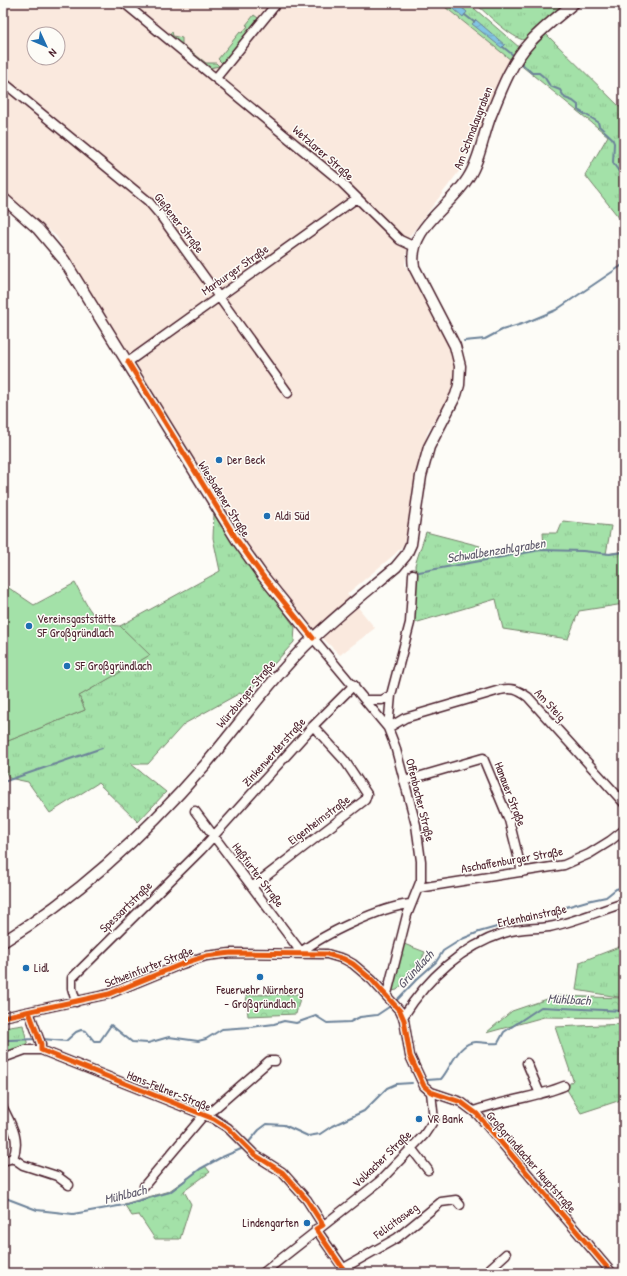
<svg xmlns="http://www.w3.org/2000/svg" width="627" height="1276" font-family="'Patrick Hand',sans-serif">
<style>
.built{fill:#fae9de;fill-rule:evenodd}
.grass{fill:url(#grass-tufts);stroke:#76806a}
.forest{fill:url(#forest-crowns);stroke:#76806a}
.garden{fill:#a3e1a8;stroke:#76806a}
.water{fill:url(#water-waves);stroke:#6c8299}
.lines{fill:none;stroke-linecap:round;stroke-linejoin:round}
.stream{stroke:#6c8299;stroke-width:2}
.minor-casing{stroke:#4a1f2b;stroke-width:11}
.major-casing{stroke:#4a1f2b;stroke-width:13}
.minor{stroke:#fdfcf7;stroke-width:8}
.major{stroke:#fdfcf7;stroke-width:10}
.cycleway-casing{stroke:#fdfcf7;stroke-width:8}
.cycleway{stroke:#e8590c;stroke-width:5}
.poi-dot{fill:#1f6fb2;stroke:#fdfcf7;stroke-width:1.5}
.labels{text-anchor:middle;stroke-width:3;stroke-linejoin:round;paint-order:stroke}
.street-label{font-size:12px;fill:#4a1f2b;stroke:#fdfcf7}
.poi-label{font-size:12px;fill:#4a1f2b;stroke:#fdfcf7;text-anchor:start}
.water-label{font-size:13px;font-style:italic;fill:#5e596b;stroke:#fdfcf7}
</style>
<defs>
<pattern id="grass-tufts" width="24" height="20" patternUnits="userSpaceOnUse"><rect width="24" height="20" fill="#a3e1a8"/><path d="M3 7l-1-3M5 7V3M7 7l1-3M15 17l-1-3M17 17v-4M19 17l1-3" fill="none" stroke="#8ec191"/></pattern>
<pattern id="forest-crowns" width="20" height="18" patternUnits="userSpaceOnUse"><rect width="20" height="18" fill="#a3e1a8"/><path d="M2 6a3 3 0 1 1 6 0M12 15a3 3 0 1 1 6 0" fill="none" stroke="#8ec191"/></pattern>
<pattern id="water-waves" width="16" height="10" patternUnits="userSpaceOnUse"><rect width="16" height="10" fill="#82c4e3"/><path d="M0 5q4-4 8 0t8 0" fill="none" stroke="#72a8c3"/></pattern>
</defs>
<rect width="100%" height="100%" fill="#fdfcf7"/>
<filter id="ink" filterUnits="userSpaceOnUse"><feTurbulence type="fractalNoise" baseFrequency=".025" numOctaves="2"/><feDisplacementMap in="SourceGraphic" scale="8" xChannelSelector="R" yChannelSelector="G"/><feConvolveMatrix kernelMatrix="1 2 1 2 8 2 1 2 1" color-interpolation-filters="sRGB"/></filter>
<g filter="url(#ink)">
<path class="built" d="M3,3h437l71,57 -48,106 -54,71 -4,28 42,75 8,30v12l-6,16 -22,35 -4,23 -19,88 -9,10 -48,40 28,34 -35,27 -52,-51 -48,-65 -184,-303 -53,-43zM34,34h24v24h-24z"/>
<path class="grass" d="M440,3h7l16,13 4,-4 -11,-9h12l52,45 -9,12z
M475,3h93l-43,37c-12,0 -40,-28 -50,-37z
M254,15l4,3 -36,45 -4,-4 22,-27 2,1 6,-7 -2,-1z
M546,34l78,77v113l-39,-49 23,-39 -90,-73z
M214,514l20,30 61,83 -1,15 -49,54 -5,-3 -56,31 -36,40h-17l35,28 -28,30 -40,-39 -48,30 -22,-31 -19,-4 -6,-11v-24l82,-33 -6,-14 70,-41 -29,-29 100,-55 -7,-33z
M563,521l48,5 -5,28 18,-3v53l-45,7 -11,28 -65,-10 -7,-30 -78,23h-5l3,-29 -1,-28 11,-33 54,14 2,11 62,-10 -1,-14h15z
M404,944l21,8 -7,16 -21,22 -5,1z
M624,945v53l-48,-8 4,-28z
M624,1024v75l-43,14 -15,-25 7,-8 -18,-53z
M23,1025l5,21 -25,8v-26z"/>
<path class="forest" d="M172,31l1,5 9,2v6l24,19h10l3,3 -9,2 -41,-33z
M301,994l-5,20 -48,2 -2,-21z
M556,996l68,2v20l-80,-1 -58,16 26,-22z
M205,1166l5,6 -26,19 7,13 -11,35h-25l-16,-24 -7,1 -8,-12 45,-13z"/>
<path class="garden" d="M75,583c12,21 17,42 45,43l30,29 -71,41 6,14 -82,33v-159l31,21z"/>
<path class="water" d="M447,3h9l11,9 -4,5z
M476,20l29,25 -3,3 -30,-24z"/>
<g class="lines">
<path class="stream" d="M465,15l9,7
M503,47l10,8
M521,63l11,10h7l6,5 5,8 10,4 5,8 8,3 5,4v5l20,12 1,4 13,12 2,5 -1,20 7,10 4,13
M464,341l21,-2 17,-9 23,-7 31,-13 68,-46
M419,572l122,-22 42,1 27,3 14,-2
M3,782l99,-34
M395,1002l22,-23 19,-17 7,-11 19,-12 17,-7 108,-31 19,-4 10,-8 8,-2
M42,1039l24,2 10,-9 5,-2 5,1 8,10h6l11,-16 21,17 16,1 21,-6 29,4 8,-2 16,-10 29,-2 23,-3 10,-3 12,2 20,-7 11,7 23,-1 10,-5 17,-2 15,-10
M3,1041l6,-1 29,-1
M427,1080l14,-1c10,-11 17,-37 35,-37 8,0 14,2 22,1l6,-11 37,-25 83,4
M248,1143l11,-13 8,-6 17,1 24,11 12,-2 12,-8 32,-15 23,-23 9,-4 16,-1
M3,1197l34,13 36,4 51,-9 46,-13 30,-23 20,-11 21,-9"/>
<g class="minor-casing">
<path id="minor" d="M124,3l215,177 61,60 13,6
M216,78l61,-75
M3,82l145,119 12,14 128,178
M128,362l229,-164
M313,638l75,90 7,18 21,79 5,36v19l-14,35 -20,79
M367,700h15l9,-5
M388,728l17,-10 95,-28c12,-3 18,0 28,7l96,106
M388,728l3,-33 19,-72 3,-49
M404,781l79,-23 26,62 13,52
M195,811l106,141c23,-18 80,-45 109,-48
M252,887l113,-87 2,-6 -22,-33 -32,-35
M419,888l145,-23 25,-11 21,-13 14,-11
M76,1002l-4,-14v-10l129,-128 112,-124 41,-41
M29,1012l12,32v6
M3,1017l106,-23 73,-30 24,-8 25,-3 96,1 17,5 9,5 19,16 28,31 4,9 6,36 14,30 7,6 30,10 16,12 135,159
M403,1017c24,-38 58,-70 101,-84 14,-5 30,-4 45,-6 25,-5 50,-16 75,-24
M3,1058l22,-8h16l173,69 14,9 27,27 27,17 25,28 16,25
M527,1063l13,31
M3,1108c8,16 18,32 10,50
M474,1111c29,-11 61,-13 90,-25
M411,1148l17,22
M13,1158l10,7 34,11 12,9
M3,1161l10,-3
M144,1186l59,-70 11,-7 55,-48h6
M316,1229l30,43
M344,1268l53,-30 44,-36 15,-2 4,5
M263,1273l117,-92 44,-46 10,-15 -3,-28
M485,1273l21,-19"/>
</g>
<g class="major-casing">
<path id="major" d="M3,198l35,31 26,31 173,280 25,35 51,63
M3,942c76,-47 143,-109 202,-177 33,-39 63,-82 99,-118 29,-29 61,-54 92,-80l10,-12 5,-11 10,-68 8,-29 27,-52 3,-10 1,-19 -5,-20 -41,-79c-7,-39 36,-59 54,-89 12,-18 15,-43 23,-63 10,-25 21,-54 40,-74 13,-14 29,-26 43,-38"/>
</g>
<use href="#minor" class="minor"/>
<use href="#major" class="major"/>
<g class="cycleway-casing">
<path id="cycleway" d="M128,362l109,178 25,35 51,63
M29,1012l12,32v6l173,69 14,9 27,27 27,17 25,28 16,25 -7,4 30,44
M3,1017l106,-23 73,-30 24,-8 25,-3 96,1 17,5 9,5 19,16 28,31 4,9 6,36 14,30 7,6 30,10 16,12 135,159"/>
</g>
<use href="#cycleway" class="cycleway"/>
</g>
</g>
<g class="poi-dot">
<circle cx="219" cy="460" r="4"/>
<circle cx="267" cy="516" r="4"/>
<circle cx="29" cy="626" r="4"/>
<circle cx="67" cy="666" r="4"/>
<circle cx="26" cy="968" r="4"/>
<circle cx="260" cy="977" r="4"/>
<circle cx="419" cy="1119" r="4"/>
<circle cx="307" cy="1223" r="4"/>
</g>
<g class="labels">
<g class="street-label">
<text transform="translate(473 128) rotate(-69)" y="4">Am Schmalaugraben</text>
<text transform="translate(323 153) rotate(41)" y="4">Wetzlarer Straße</text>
<text transform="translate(179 223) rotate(52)" y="4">Gießener Straße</text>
<text transform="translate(235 270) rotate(-35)" y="4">Marburger Straße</text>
<text transform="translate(224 499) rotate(58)" y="4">Wiesbadener Straße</text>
<text transform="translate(246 694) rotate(-50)" y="4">Würzburger Straße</text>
<text transform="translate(550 705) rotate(47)" y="4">Am Steig</text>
<text transform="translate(274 752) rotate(-48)" y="4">Zinkenwerderstraße</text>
<text transform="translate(510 794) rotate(69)" y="4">Hanauer Straße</text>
<text transform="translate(420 800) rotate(76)" y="4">Offenbacher Straße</text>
<text transform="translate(319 820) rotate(-37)" y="4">Eigenheimstraße</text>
<text transform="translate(512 860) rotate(-10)" y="4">Aschaffenburger Straße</text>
<text transform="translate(258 875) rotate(53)" y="4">Haßfurter Straße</text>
<text transform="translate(126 907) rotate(-44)" y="4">Spessartstraße</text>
<text transform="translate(532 916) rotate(-12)" y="4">Erlenhainstraße</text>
<text transform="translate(149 967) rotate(-21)" y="4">Schweinfurter Straße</text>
<text transform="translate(169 1091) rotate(22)" y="4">Hans-Fellner-Straße</text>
<text transform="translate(382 1159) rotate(-44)" y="4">Volkacher Straße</text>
<text transform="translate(531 1162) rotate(49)" y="4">Großgründlacher Hauptstraße</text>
<text transform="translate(396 1221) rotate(-36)" y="4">Felicitasweg</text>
</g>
<g class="poi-label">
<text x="227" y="464">Der Beck</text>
<text x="275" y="520">Aldi Süd</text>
<text x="37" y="623">Vereinsgaststätte<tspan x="37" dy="14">SF Großgründlach</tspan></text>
<text x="75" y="670">SF Großgründlach</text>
<text x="34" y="972">Lidl</text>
<text x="260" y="994" text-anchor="middle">Feuerwehr Nürnberg<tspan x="260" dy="14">- Großgründlach</tspan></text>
<text x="427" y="1123">VR Bank</text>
<text x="299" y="1227" text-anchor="end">Lindengarten</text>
</g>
<g class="water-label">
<text transform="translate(496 550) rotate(-9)" y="5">Schwalbenzahlgraben</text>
<text transform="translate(415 969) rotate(-47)" y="5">Gründlach</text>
<text transform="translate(569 999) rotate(3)" y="5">Mühlbach</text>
<text transform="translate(125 1194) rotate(-14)" y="5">Mühlbach</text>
</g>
</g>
<rect width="627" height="1276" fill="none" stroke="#fdfcf7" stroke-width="16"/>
<rect x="8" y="8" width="611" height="1260" fill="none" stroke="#4a1f2b" stroke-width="1.5" filter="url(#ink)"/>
<g transform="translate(46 46) rotate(134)"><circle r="19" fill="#fdfcf7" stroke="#b5a4a5"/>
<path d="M0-3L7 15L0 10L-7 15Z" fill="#1f6fb2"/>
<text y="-6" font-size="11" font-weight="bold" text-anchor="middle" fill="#4a1f2b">N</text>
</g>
</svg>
